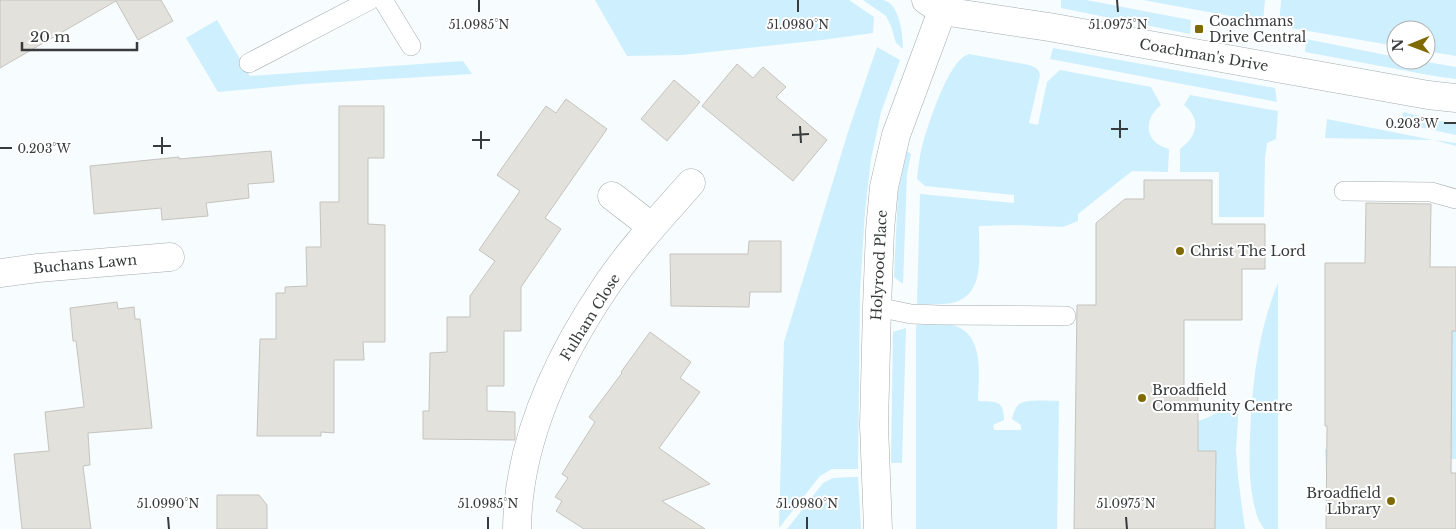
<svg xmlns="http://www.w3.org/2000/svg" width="1456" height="529" font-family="'Libre Baskerville',serif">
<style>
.green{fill:#ceeffd}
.building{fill:#e2e1db;stroke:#c5c3be}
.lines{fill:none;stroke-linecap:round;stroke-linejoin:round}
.service-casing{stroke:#a5abad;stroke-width:20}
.minor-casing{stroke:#a5abad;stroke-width:29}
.tertiary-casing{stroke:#a5abad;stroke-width:29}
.service{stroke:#fff;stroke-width:19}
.minor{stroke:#fff;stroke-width:28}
.tertiary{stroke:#fff;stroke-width:28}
.ticks{fill:none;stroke:#383b3c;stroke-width:2}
.poi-dot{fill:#7f6901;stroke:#fff;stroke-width:2}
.labels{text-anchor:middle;stroke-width:4;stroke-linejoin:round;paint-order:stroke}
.poi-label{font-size:14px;fill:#383b3c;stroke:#fff;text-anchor:start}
.street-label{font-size:14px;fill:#383b3c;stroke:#fff}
.ticks-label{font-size:12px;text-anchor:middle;fill:#383b3c;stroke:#fff;stroke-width:4;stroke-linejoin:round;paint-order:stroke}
</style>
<rect width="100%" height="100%" fill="#f7fcfe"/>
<path class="green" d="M595,0h254l25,17 -1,16 -51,7 -140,15 -55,1z
M863,0c7,0 14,0 20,0 17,3 20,36 20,49l-7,-6 -5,-17 -5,-10z
M1061,0h25l105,20 -1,14 -129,-26z
M1143,0h122l-2,22z
M1281,0h175v56l-30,-5v-21h-30v16l-117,-20z
M217,20l33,56 213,-15 9,13 -168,10 -86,8 -32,-54z
M1306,39l90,18v3h19l41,7v12l-22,-3 -129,-24z
M877,47l23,13 -19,52 -10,47 -6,52 -5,79 -2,179h-26l-12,7 -41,52 5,-186 64,-210z
M1053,48l222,40 2,14 -227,-43z
M969,54l60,11c6,2 10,4 11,10l-11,48 9,2 9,-43 13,-12 91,17 10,18c-18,14 -17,38 8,44l-1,23 -36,-1 -54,43v7l-15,6 -50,-2 -34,1c-1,27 8,69 -27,77 -11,2 -24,1 -35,1l3,-110 94,9v-8l-89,-9 -8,-7c1,-9 2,-19 4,-28 5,-22 24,-79 41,-93 2,-2 5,-3 7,-4z
M1190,95l88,16 -2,28 -9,4 -2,15 -1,59h-45v-45h-39v-23c17,-12 22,-30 4,-44z
M1403,112l36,9 17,2v12l-55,-12z
M1327,119l106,21 23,3v3l-23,-6 -108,-2z
M907,151l4,3 -4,20 -4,110 -9,-7 4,-85z
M1278,283v246h-14c-3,-5 -7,-11 -8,-17 -7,-24 -7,-51 -6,-76 2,-52 8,-105 28,-153z
M916,325c11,0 32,-3 42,2 27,12 20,50 20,74 17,1 26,-2 26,19l-11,5 1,5h27v-5l-9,-6c1,-5 3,-11 7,-15 8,-5 30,-3 40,-3l-2,128h-141z
M906,328l-4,135h-11l2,-131z
M1452,331h4v128h-51v14l-79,-1 -1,-23h80l46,-21z
M1232,401l7,1 -3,48 2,27 7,52h-30l1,-77 -18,-1v-30c7,-2 14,-5 20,-10 5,-4 7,-8 14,-10z
M851,477h7l3,52h-74l36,-46 10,-5z"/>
<path class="building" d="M0,0h161l12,21 -35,19 -22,-39 -116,67z
M737,64l16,14 10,-11 23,20 -10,10 51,43 -34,41 -91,-75z
M674,80l26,22 -33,39 -26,-22z
M566,99l41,30 -62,89 16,11 -40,58v44h-17v55h-17v25l28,1v28l-92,-1v-28h6l1,-58 17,-1v-35h23v-21l25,-35 -16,-11 41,-59 -23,-16 49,-69 10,7z
M339,106h45v52h-16v66l17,1v117h-22l1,18h-30v73l-13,-1v4h-64l3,-97h16v-46h9v-6l22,-1 -1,-39h15l-1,-45h19z
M271,151l3,31 -26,2 1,14 -43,5 2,13 -46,4 -1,-12 -67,6 -4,-48 89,-9v2z
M1144,180h68v44h53v45h-23v51h-58v72h14v59h18l-1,78h-141l3,-224h19v-82l29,-24h19z
M1366,203l65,1 -1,63h26v64h-4l-1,142h5v56h-130l1,-103h-2v-163h40z
M749,241h32v51h-31l-1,15 -78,-1 -1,-52h78z
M117,302l1,7 16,-2 1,12h5l12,109 -64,5 2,32 -7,1 8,63h-69l-8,-75 35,-3 -4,-39 39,-5 -8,-66h-3l-3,-33z
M650,332l41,30 -11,16 20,14 -41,56 51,36 -48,17 43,28h-121l-28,-18 6,-10 -7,-4 13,-19 -6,-4 33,-52 -6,-5 33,-44 -1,-1z
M217,495h42l8,10v24h-50z"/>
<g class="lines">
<g class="service-casing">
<path id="service" d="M383,0l28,46
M249,63l121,-63
M1344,191l87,1 25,7
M877,307l34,7 28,1 127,1"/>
</g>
<g class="minor-casing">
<path id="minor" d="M612,196l40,31
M0,273l38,-5 132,-11
M517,529c1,-88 41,-172 89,-243 25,-37 56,-70 85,-103
M878,529l-4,-104 3,-118 3,-77 4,-43 12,-52 46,-124"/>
</g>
<g class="tertiary-casing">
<path id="tertiary" d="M926,0l16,11 107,16 379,68 28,3"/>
</g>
<use href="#service" class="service"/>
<use href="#minor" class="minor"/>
<use href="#tertiary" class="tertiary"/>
</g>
<path class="ticks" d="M479,0v12M798,0v12M1117,0l1,12M1120,120v18M1444,123h12M800,126l1,17M1111,129h17M481,131v18M792,135l17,-1M162,137v17M472,140h18M153,146h18M0,148h12M168,517l1,12M488,517v12M807,517v12M1126,517l1,12"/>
<g class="poi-dot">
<rect x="1194" y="24" width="10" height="10" rx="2.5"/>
<circle cx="1180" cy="251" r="5"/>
<circle cx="1142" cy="398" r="5"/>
<circle cx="1391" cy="501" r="5"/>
</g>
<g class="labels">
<g class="poi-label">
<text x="1209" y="26">Coachmans<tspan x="1209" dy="16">Drive Central</tspan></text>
<text x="1190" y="256">Christ The Lord</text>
<text x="1152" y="395">Broadfield<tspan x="1152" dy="16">Community Centre</tspan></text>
<text x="1381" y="498" text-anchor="end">Broadfield<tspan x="1381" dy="16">Library</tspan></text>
</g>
<g class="street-label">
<text transform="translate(1204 55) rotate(10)" y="5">Coachman's Drive</text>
<text transform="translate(85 264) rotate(-5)" y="5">Buchans Lawn</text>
<text transform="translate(879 265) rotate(-87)" y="5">Holyrood Place</text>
<text transform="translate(590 317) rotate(-58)" y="5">Fulham Close</text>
</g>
</g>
<g class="ticks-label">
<text x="479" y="29">51.0985°N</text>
<text x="798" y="29">51.0980°N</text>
<text x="1118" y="29">51.0975°N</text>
<text x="1412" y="128">0.203°W</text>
<text x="44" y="153">0.203°W</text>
<text x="168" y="508">51.0990°N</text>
<text x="488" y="508">51.0985°N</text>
<text x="807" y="508">51.0980°N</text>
<text x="1126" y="508">51.0975°N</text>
</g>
<g transform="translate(1411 45) rotate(269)"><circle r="24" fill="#ffffff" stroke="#afb1b1"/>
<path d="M0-4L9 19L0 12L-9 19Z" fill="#7f6901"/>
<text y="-8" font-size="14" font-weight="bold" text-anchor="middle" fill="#383b3c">N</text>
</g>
<path d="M22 42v8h115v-8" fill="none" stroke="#383b3c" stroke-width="2.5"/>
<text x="30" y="42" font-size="15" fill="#383b3c" stroke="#ffffff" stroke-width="4" paint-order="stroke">20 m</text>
</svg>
